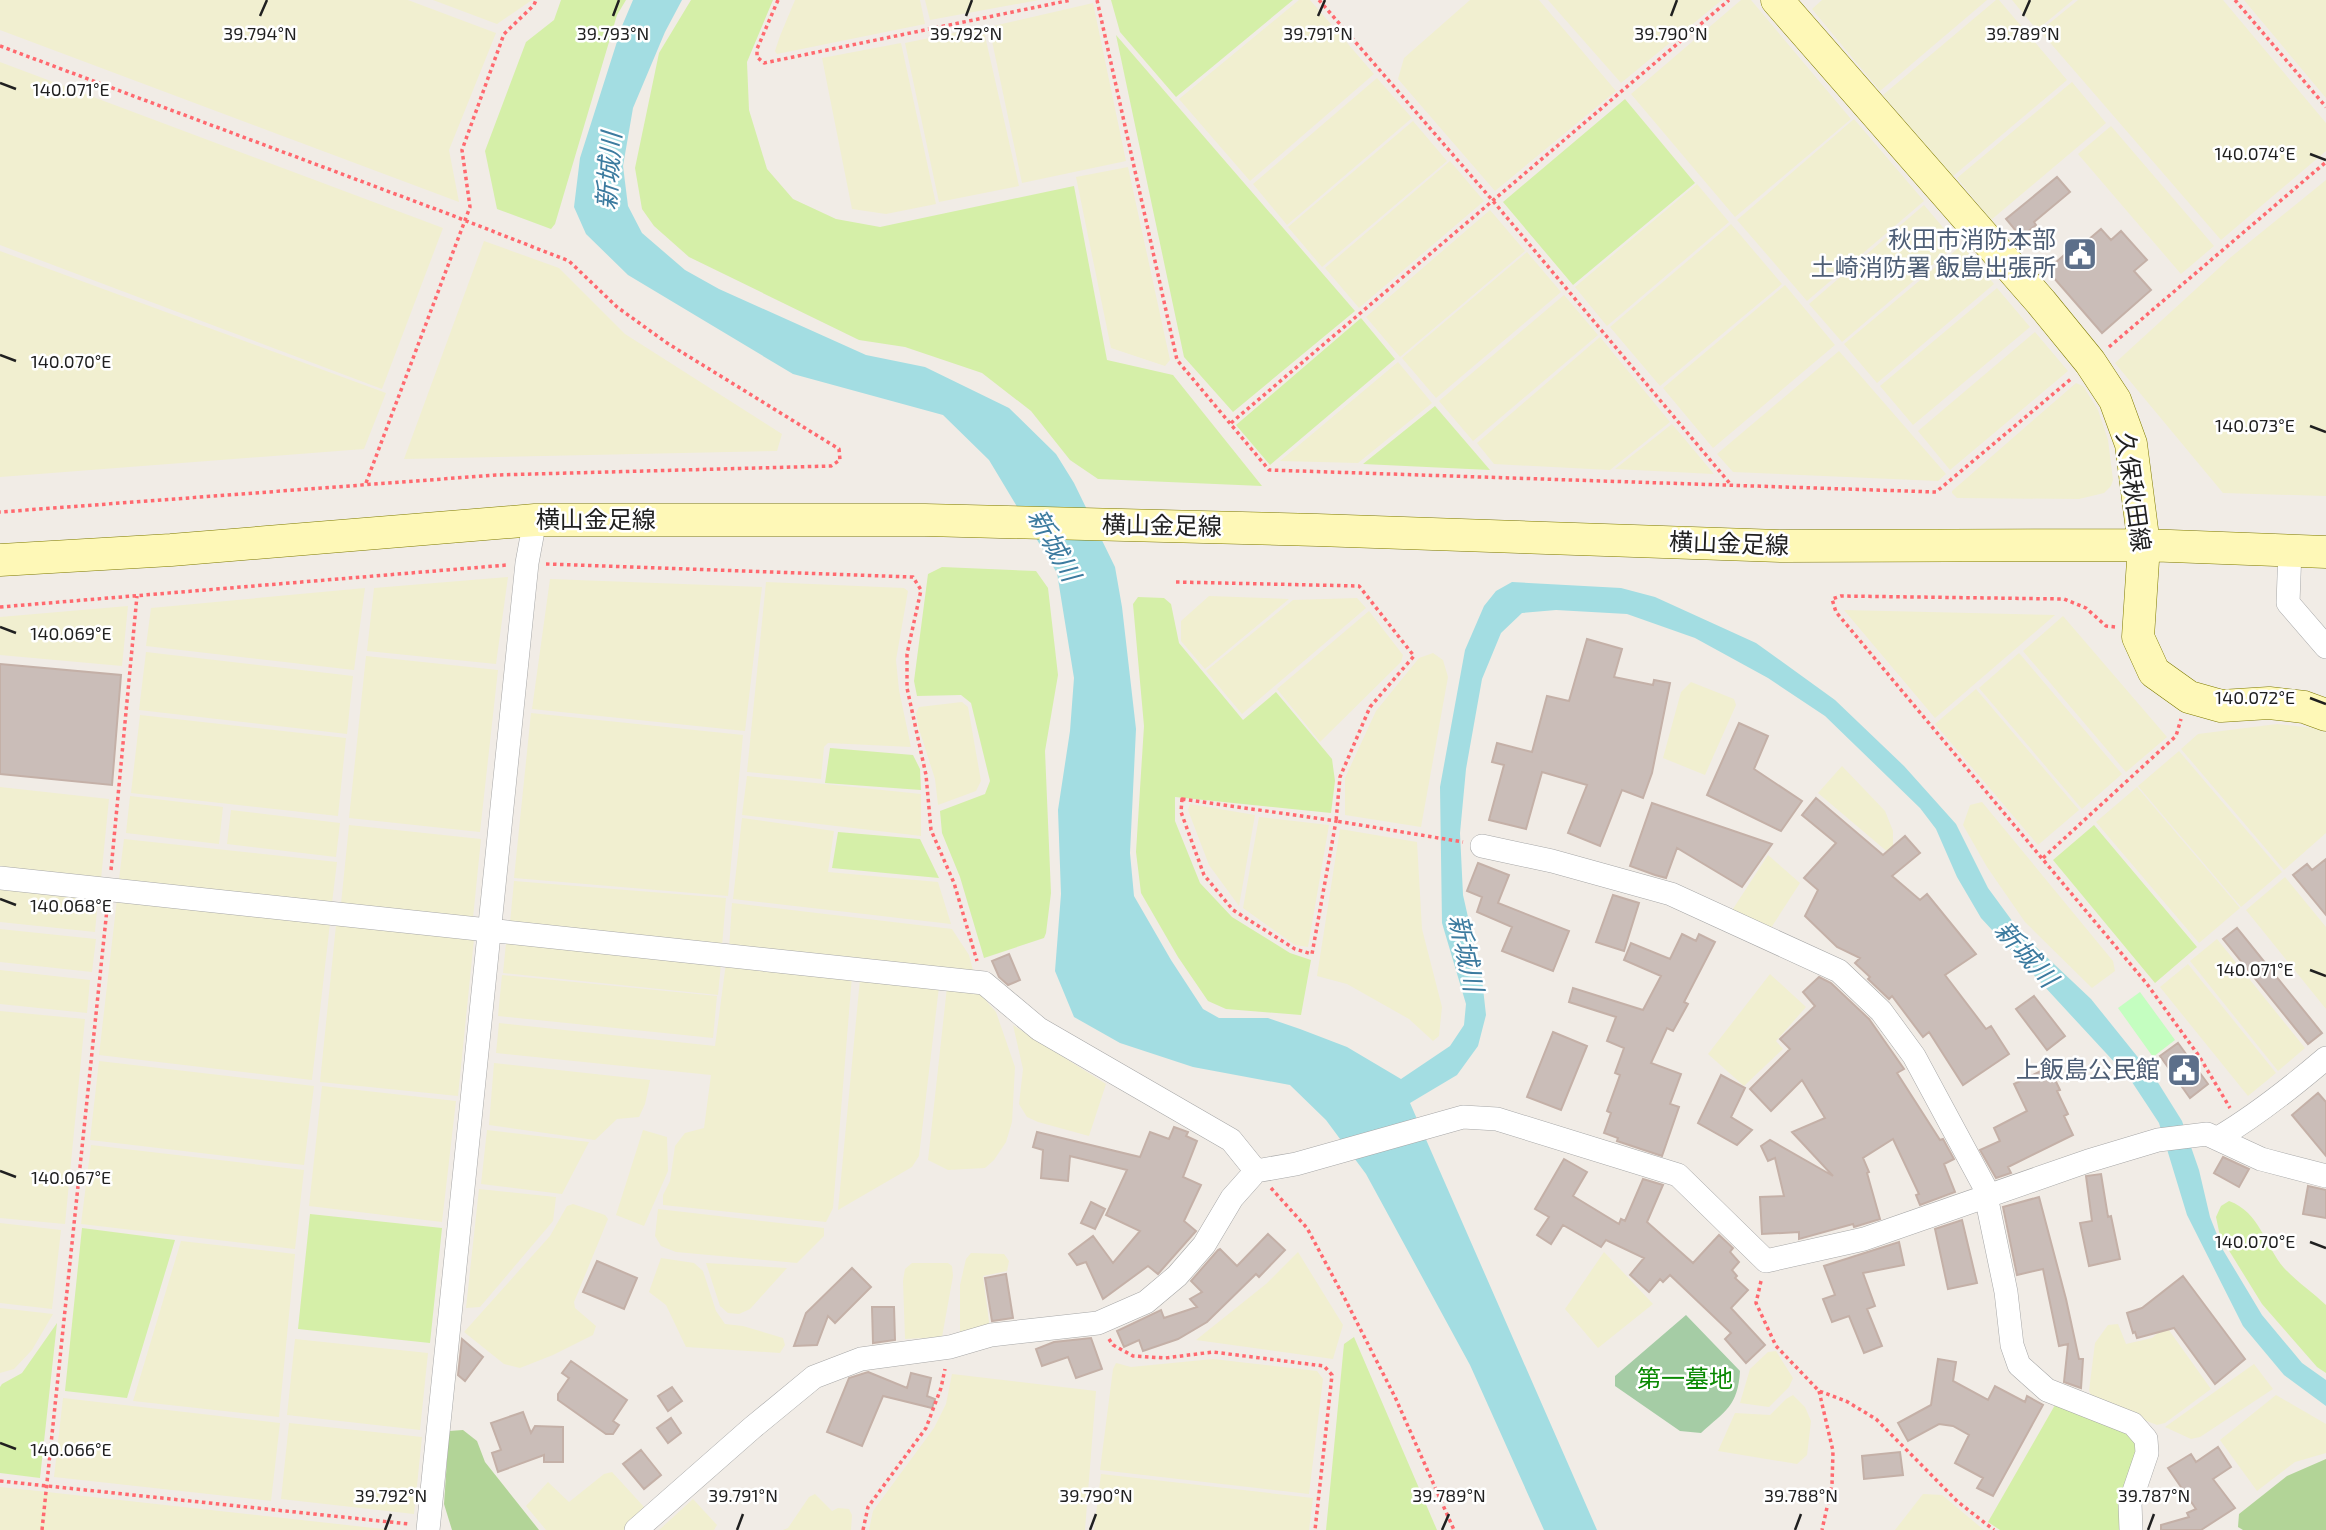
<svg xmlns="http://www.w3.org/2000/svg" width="2326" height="1530" font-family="'Exo 2','Noto Sans JP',sans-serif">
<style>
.farmland{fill:#f1efd0}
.grass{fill:#d5efa8}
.forest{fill:#b2d497}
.cemetery{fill:#a5cca5}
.park{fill:#c4fec0}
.water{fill:#a3dde2}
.building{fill:#cabdb8;stroke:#c4b0a7;stroke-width:2}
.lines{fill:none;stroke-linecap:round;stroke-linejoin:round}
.street-casing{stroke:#a7a7a7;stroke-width:24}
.secondary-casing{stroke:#7e7a00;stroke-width:33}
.path{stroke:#ff696f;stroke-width:3.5;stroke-dasharray:3.5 3.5;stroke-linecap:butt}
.street{stroke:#fff;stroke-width:23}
.secondary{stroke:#fef8b7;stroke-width:32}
.ticks{fill:none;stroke:#202020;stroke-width:2.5}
.labels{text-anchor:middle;stroke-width:5;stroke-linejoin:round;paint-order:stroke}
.service-label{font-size:24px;fill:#4e5e75;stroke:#fff;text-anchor:end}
.street-label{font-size:24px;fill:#202020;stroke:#fff}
.park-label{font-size:24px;fill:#0a8903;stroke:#fff}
.water-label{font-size:26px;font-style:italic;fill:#3c7b9f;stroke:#fff}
.ticks-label{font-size:18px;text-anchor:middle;fill:#202020;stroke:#fff;stroke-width:5;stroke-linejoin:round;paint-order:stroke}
</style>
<rect width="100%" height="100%" fill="#f1ece6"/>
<path class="farmland" d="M0,0h408l88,33 -47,117 10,52 -459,-172z
M433,0h99l-35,24z
M795,0h125l5,24 -148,30 -2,-3 5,-15z
M925,0h114l-109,20z
M1299,0h11l64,74 -124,107 -71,-82z
M1470,0h69l77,91 -121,100 -97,-112 6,-21z
M1548,0h174l-101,83z
M1741,0h10l100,119 -116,98 -104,-123z
M1822,0h165l-107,91 -68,-82z
M1996,0h3l68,80 -115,97 -69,-82z
M2012,0h61l-36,30z
M2078,0h145l103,123v28l-105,89 -181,-209z
M2244,0h82v98z
M1093,3l33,158 -104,22 -33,-156z
M983,27l36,159 -80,16 -34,-159z
M901,43l35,161 -50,10 -34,-5 -30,-151z
M0,62l443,166 -61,161 -382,-144z
M1377,78l35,40 -125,107 -34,-41z
M2072,82l34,41 -115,97 -34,-42z
M1854,119l70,82 -117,100 -70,-81z
M1413,121l34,40 -125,106 -34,-40z
M2111,126l103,120 -33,28 -103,-120z
M1450,161l34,40 -125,107 -34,-40z
M1128,167l42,193 -5,6 -54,-18 -35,-171z
M2326,180v316l-103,-3 -108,-130 116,-106z
M1697,184l32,38 -122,104 -32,-39z
M1924,205l33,39 -115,98 -33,-38z
M1490,210l35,41 -125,106 -34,-40z
M1731,224l51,60 -122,102 -50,-59z
M484,241l75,27 66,66 157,100 -5,17 -373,8z
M1962,245l32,39 -117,99 -33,-39z
M0,251l386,142 -22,56 -364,28z
M1527,252l34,40 -125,106 -34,-40z
M1785,285l50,60 -122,103 -50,-60z
M1997,288l33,39 -117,98 -33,-39z
M1564,295l34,40 -125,106 -34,-40z
M2035,332l33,39 -118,99 -32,-39z
M1600,337l70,85 -60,48 -116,-6 -17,-21z
M1839,351l107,123 -8,7 -205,-9 -16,-18z
M1398,362l34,41 -74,60 -78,-2z
M2076,383l7,3 15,24 10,30 5,40 -2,6 -7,7 -25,6 -122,-1 -5,-5v-2z
M1672,424l42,50 -99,-5z
M508,577l-12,87 -129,-13 7,-63z
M550,579l212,8 -17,144 -213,-22z
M766,582l138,6 4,3 -12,69 3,30 12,57 -83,-4 -4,4 -3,32 -74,-7z
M365,588l-11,82 -208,-24 5,-38z
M1209,596l80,3 -84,70 -24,-28v-20z
M1357,598l9,10 -124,106 -36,-43 87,-71z
M128,606l-6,60 -122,-11v-38z
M1844,610l211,5 -120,103z
M1369,611l34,44 -2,7 -81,80 -43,-53z
M2063,616l104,121 -41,35 -103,-121z
M146,652l207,24 -6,58 -208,-24z
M1433,653l10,7 5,17 -27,150 -76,-12v-37l31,-67 43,-53z
M2019,653l103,121 -40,35 -103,-121z
M366,656l132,14 -18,162 -131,-14z
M1691,682l43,17 2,6 -31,70 -42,-17 18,-66z
M1976,689l103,121 -41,35 -103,-121z
M962,702l6,5 13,74 -5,10 -38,14 -3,-26 -16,-50 -3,-16 3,-6z
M531,713l212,22 -15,161 -214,-18z
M140,715l206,23 -8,78 -207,-23z
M2277,724l36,4 13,5v100l-42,37 -103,-121 17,-15z
M2179,751l103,121 -41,35 -103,-121z
M1842,766l43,45 8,20v21l-3,2 -72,-61z
M747,776l174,18v42l-179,-21z
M0,787l109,12 -8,80 -101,-10z
M2137,787l103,121 -41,35 -103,-121z
M130,796l93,11 -4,37 -93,-11z
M1982,802l131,159 2,10 -23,17 -67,-66 -38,-55 -24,-42 7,-20z
M1190,804l65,11 -16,91 -30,-41 -21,-55z
M231,810l109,13 -4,34 -109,-13z
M1259,817l70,8 -21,122 -13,-2 -52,-37z
M742,818l92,13 -6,41 110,10 13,42 -218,-25z
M349,825l132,14 -8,79 -132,-14z
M1340,829l77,13 5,87 20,78 -3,29 -6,5 -24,-22 -62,-35 -30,-8z
M124,839l213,23 -5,41 -213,-24z
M1768,855l32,28 -31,48 -38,-19z
M2285,877l41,50v82l-80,-99z
M514,881l212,17 -4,48 -212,-23z
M0,889l98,10 -3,33 -95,-10z
M117,899l213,24 -18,157 -213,-25z
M732,903l220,26 17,26 5,19 -245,-25z
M336,925l138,14 -16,157 -138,-14z
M0,929l96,10 -4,33 -92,-10z
M2217,939l88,109 -27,23 -88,-110z
M506,943l215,21 -3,31 -215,-22z
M726,963l126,13 -19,232 -7,14 -163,-17v-10l7,-14 5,-35 10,-13 19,-5 7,-53 -215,-22 3,-30 216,23z
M2188,964l88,109 -28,23 -88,-109z
M0,970l90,10 -3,33 -87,-9z
M1770,974l36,33 -30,34 7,8 -39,37 -36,-32z
M502,975l215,21 -4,42 -215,-22z
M860,979l79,8 -20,169 -7,11 -74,43z
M947,987l34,8 15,17 19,55 -3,55 -6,20 -12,18 -9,8 -37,2 -20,-10z
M0,1011l85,8 -20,205 -65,-6z
M1013,1025l93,59 -17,52 -51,-14 -11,-5 -8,-13 4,-35z
M99,1061l215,25 -10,79 -214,-25z
M494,1063l156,17 -5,24 -6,13 -22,2 -22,21 -106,-15z
M322,1086l134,15 -14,121 -133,-16z
M487,1130l102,12 -27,52 -81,-10z
M643,1130l24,7 1,34 -24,55 -28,-11z
M91,1145l213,25 -9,79 -214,-25z
M479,1189l77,8 -3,24 -73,86 -14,1z
M573,1204l32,11 3,4 -34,83 1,6 21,18 -3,9 -40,20 -33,13 -16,-4 -40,-32 86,-96 17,-30z
M658,1209l166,19v8l-27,27 -121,-11 -15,-6 -6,-10z
M0,1223l61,7 -9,79 -52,-6z
M181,1241l114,13 -16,163 -146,-16z
M1298,1252l45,73 -10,34 -137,-19 70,-56z
M1604,1252l49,52 -55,44 -33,-39z
M971,1253l33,1 5,7 -2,10 -24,5 7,53 -30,3v-47l6,-26z
M661,1258l33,5 9,8 13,40 9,13 18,2 40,12 2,7 -5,8 -94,-6 -20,-42 -17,-13z
M706,1263l81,5 -37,41 -11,5 -11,-1 -8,-7z
M912,1263h36l4,3 1,10 -11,61 -37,2 -2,-58 2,-12z
M0,1308l53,6 -21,36 -18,19 -14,4z
M2118,1324l8,20 26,-6 14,-12 45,63 -46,34 -8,2 -63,-25 -5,-9 6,-48 13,-18z
M295,1339l133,14 -8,77 -133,-15z
M1776,1351l17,27 -4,9 -20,20 -29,-4 10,-34 18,-17z
M1213,1359l104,12 6,8 -14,115 -209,-24 13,-101 3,-6 15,4z
M2254,1364l19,25 -73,48 -9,2 -26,-12z
M952,1374l144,17 -11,139h-216l4,-19 61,-83 12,-24z
M1793,1395l12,12 6,14 -4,34 -10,9 -79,-13 17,-38 35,2 16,-16z
M2276,1395l50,29v29l-31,9 -38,29 -37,-51z
M63,1398l217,25 -9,78 -217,-24z
M289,1423l133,14 -8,77 -133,-15z
M612,1472l33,36 -16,22h-83l-20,-24 22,-24 21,20 35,-28z
M1101,1474l212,24 -4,32h-215z
M0,1487l29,3 363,40h-392z
M815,1494l17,17 6,-3 11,1 3,6 -1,15h-68l5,-2 21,-31z
M1923,1494l19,1 42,35h-89z
M693,1499l24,26 -3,5h-55z"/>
<path class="grass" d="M561,0h65l-9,15 -62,209 -4,5 -54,-20 -12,-58 41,-109 28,-22z
M691,0h82l-26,62 2,48 18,59 26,30 43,20 44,8 194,-41 33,174 66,15 89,111 -164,-7 -28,-19 -39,-49 -49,-38 -77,-26 -46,-7 -170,-83 -35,-31 -12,-17 -7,-41 24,-115z
M1111,0h182l-117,97 -56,-65z
M1116,35l239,276 -122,101 -49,-55z
M1625,99l70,84 -122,102 -70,-83z
M1361,318l34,41 -125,106 -34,-40z
M1435,406l55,64 -127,-6z
M942,567l94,4 12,17 10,87 -13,76 6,142 -5,40 -2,5 -60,20 -24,-81 -18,-44 -2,-22 45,-17 5,-13 -19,-78 -10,-8 -44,1 -3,-15 14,-107z
M1138,597l26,1 7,6 8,39 64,77 33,-28 56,67 3,22 -4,32 -156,-16v24l25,62 32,34 58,36 21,7 -10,55 -75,-6 -18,-8 -30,-44 -37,-64 -5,-41 8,-126 -11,-122z
M830,748l83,7 7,14 1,21 -96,-7z
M2094,825l103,122 -42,36 -102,-123z
M838,832l82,7 19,39 -107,-10z
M2229,1201c31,11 36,45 55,67 12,13 29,25 42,37v68l-9,-6 -55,-63 -42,-68 -4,-19 5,-11z
M310,1214l132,14 -12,115 -132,-14z
M82,1228l93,12 -48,158 -62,-7z
M57,1323l-17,155 -40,-5v-86l2,-3 20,-11z
M1354,1337l83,193h-111l18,-186z
M2059,1398l85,45 -19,87h-125l-12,-8z"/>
<path class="forest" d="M463,1430l14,11 8,21 54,68h-87l-8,-26 5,-73z
M2326,1459v71h-83l-5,-3 1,-13 48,-38z"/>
<path class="cemetery" d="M1686,1315l54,56c-2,35 -15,40 -39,62l-21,-2 -65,-45v-10z"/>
<path class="park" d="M2140,992l35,48 -22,17 -35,-49z"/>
<path class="water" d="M633,0h49l-17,32 -32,76 -10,58 5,40 14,27 43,37 34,19 147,66 59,12 84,41 47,46 18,29 41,84 7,40 14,122 -6,124 4,43 37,64 32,49 16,9h49l32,11 47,18 54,32 49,-33 14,-21 2,-21 -24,-81 -2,-136 25,-137 19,-44 12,-15 16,-9 109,6 34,9 101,46 79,57 69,66 52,58 32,64 33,45 70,66 66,82 25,40 17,49 11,47 13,33 39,65 40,48 24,17v26l-42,-31 -41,-49 -56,-111 -28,-92 -29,-44 -149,-161 -24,-41 -21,-48 -16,-21 -95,-92 -57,-38 -73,-40 -68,-24 -71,-4 -34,3 -21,20 -19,46 -16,90 -6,64 3,62 19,84 4,36 -8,31 -21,29 -47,28 187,427h-53l-74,-165 -104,-191 -40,-54 -36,-35 -97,-18 -73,-24 -46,-26 -19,-46 6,-77 -3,-84 12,-79 4,-53 -17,-105 -68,-113 -46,-45 -150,-41 -165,-99 -42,-41 -12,-27 6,-49 42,-132z"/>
<path class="building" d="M2057,177l13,15 -36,30 2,3 -15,12 -15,-18z
M2101,229l10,11 10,-9 26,29 -13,11 17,19 -49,43 -55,-63 31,-27 3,3z
M1587,639l35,10 -8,28 39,8 1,-5 16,3 -18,90 -9,25 -21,-8 -22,56 -32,-13 19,-48 -45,-13 -16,57 -37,-9 15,-55 -12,-3 5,-19 35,9 15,-56 22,5z
M0,664l121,11 -9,110 -112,-11z
M1739,723l29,13 -14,33 48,32 -21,30 -74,-36z
M1816,798l67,57 22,-19 15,17 -28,23 28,24 7,-6 49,60 -31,21 41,54 5,-3 18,28 -46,31 -34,-53 -6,5 -31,-41 -3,3 -21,-20 2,-2 -15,-14 5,-5 -23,-11 -32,-31 13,-26 -14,-12 32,-35 -34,-28z
M1652,803l120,41 -30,43 -65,-39 -11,30 -11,-3 -25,-9z
M2326,859v56l-33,-40 14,-11 5,6z
M1478,863l31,12 -11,28 71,28 -16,40 -51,-20 10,-24 -35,-15 5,-15 -15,-6z
M1613,895l26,8 -15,48 -28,-9z
M2237,928l85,105 -14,11 -85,-105z
M1682,934l14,7 3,-7 16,8 -31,60 4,2 -15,27 -6,-3 -16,35 30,11 -11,30 9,3 -17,49 -45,-15 1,-3 -14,-5 7,-20 -4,-2 13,-36 -5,-2 9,-25 -17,-7 9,-24 -47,-15 4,-14 70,22 18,-34 -37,-16 7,-17 39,16z
M1009,954l11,26 -12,5 -9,-8 -7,-16z
M1819,977l12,6 38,36 35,50 -7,4 43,67 3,-1 11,20 -10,5 11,28 -35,13 -4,-10 3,-1 -26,-55 -30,19 6,14 -2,1 13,46 -26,8 -1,-3 -54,15v-7l-37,2 -2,-37 24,-1 -9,-38 -7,3 -7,-15 9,-6 63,36 -41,-44 33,-14 -23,-38 -31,31 -21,-22 40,-40 -10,-10 35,-33 -12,-14z
M2034,996l31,40 -18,14 -31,-41z
M1553,1032l34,14 -26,64 -34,-13z
M2178,1043l30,41 -18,14 -30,-42z
M2049,1067l11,23 -3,1 11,23 -4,2 9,19 -65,32 3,6 -15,5 -16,-28 20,-9 -6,-13 33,-17 -13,-27z
M1721,1075l24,13 -14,29 21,13 -15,15 -39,-22z
M2318,1093l8,9v54l-34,-41z
M1174,1127l14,5 -2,4 11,5 -14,36 18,8 -17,36 12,10 -38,43 -10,-8 -45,33 -17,-37 -9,3 -8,-11 24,-18 20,27 27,-32 -34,-16 21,-45 -57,-14 -2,25 -27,-3 2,-28 -10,-3 4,-15 103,25 10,-25 19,7z
M2223,1157l26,12 -10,18 -25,-14z
M1564,1159l23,13 -14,24 46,28 2,-5 4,2 18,-42 20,6 -16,37 46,41 26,-28 14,13 -3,4 9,10 -7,8 5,6 -2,2 13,12 -17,18 34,37 -19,18 -21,-24 6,-6 -61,-58 -7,7 -3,-3 -11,13 -19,-17 14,-17 -38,-18 -5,7 -38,-22 -12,19 -14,-9 12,-18 -14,-8z
M2101,1174l7,43 3,-1 9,43 -31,7 -9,-43 12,-2 -6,-45z
M2308,1186l18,4v28l-23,-4z
M2039,1197l27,102 13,60h4l-2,29 -17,-6 4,-38 -9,2 -16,-77 -26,6 -14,-68z
M1091,1202l14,7 -10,20 -14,-6z
M1962,1220l15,63 -29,6 -13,-60z
M1268,1234l17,16 -26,27 -3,-3 -49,48 -29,17 -35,12 -4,-11 -15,7 -7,-16 44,-21 3,8 33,-11 -7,-8 12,-7 -11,-11 27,-31 2,-1 17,17z
M1899,1242l5,23 -41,8 12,33 -8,3 15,37 -18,7 -15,-37 -17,6 -9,-23 12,-4 -11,-29z
M597,1261l40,17 -13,31 -41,-17z
M852,1268l19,19 -36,36 -7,-7 -11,29 -23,1 12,-33z
M1006,1274l7,44 -21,3 -7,-43z
M2183,1276l62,83 -30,25 -41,-56 -37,10 -2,-6 -2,1 -6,-20 15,-5z
M872,1307h22l1,33 -22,3z
M1091,1338l11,31 -26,9 -8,-21 -26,9 -6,-17 18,-7z
M462,1339l21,18 -18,24 -7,-6z
M1938,1359l18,3 -3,19 35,19 7,-14 30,16 2,-6 16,9 -50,91 -16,-8 6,-10 -28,-15 14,-28 -16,-9 -14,-2 -31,17 -10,-18 33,-18z
M571,1361l56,39 -14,21 6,4 -6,9h-7l-48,-34v-6l11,-16 -7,-5z
M868,1372l39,16 4,-15 20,5 -4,18 8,3 -3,9 -49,-12 -21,50 -35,-14 22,-54z
M672,1387l10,14 -14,10 -10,-15z
M523,1412l8,21 4,-7 28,1v35h-19v-7l-46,17 -6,-19 9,-3 -10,-27z
M671,1418l10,15 -13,10 -11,-15z
M2218,1447l13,20 -18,12 22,29 -34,22h-40v-5l28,-8 -2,-4 9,-4 -28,-41 23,-14 5,8z
M641,1450l20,25 -17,14 -21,-25z
M1900,1452l3,23 -39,4 -2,-23z"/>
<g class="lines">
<g class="street-casing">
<path id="street" d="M2290,550l-2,53 38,44
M1482,846l70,15 119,33 168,77 42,40 33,45 75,139
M0,878l984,105 55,46 192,111 25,31
M2218,1138c39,-23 74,-51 108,-80
M1986,1196l20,96 6,53 7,20 28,25 86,34 13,15 1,14 -17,50 1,27
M428,1530l99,-967 8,-43
M636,1530l116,-102 62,-51 47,-18 89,-12 41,-12 107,-12 48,-21 31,-26 27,-31 28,-47 24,-27 40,-7 167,-47 34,2 181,56 88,86 98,-22 224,-78 70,-21 49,-6 54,25 65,17"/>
</g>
<g class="secondary-casing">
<path id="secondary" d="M1777,0l264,302 49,60 25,38 16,44 13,101 -6,92 16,35 35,25 32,9 48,-3 35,4 22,8
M0,560l171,-10 364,-30h390l392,10 464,16 363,-1 182,7"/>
</g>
<path class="path" d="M778,0l-21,49v8l7,6 307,-63
M1097,0l80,360 92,110 667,22 135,-113
M1319,0l174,201 239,285
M2235,0l91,107
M0,46l446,167 123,48 48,46 50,36 172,106 1,11 -9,6 -335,9 -496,37
M2109,347l217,-185
M1231,423l498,-423
M366,483l104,-276 -8,-57 42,-116 30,-29 2,-5
M546,564l367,13 8,13 -14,64v34l19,87 5,55 23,53 23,78
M1176,582l183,4 55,70 -44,51 -30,70 -4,44 127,21
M0,607l507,-42
M2115,627l-9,-1 -20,-18 -22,-9 -223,-3 -9,3 4,13 311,372 52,72 31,52
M1182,799l154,22 -24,133 -17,-5 -62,-39 -29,-35 -23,-63z
M2043,858l133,-122 5,-17
M111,870l26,-274
M1271,1188l36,40 38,71 50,98 59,133
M1761,1281l-5,22 20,43 43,45 27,10 30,18 82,83 36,28
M1109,1339l4,6 20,11 32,2 48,-6 111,14 8,9 -17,155
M1819,1391l14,60 -1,34 -10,45
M0,1481l409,43
M42,1530l65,-621
M863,1530l5,-23 58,-79 15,-40 4,-19"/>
<use href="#street" class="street"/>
<use href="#secondary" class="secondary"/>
</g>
<path class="ticks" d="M260,16l7,-16M613,16l6,-16M966,16l6,-16M1318,16l7,-16M1671,16l6,-16M2023,16l7,-16M0,83l16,6M2310,154l16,6M0,355l16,6M2310,426l16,6M0,627l16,6M2310,698l16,6M0,899l16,6M2310,970l16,6M0,1171l16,6M2310,1242l16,6M0,1443l16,6M385,1530l6,-16M737,1530l6,-16M1090,1530l6,-16M1442,1530l7,-16M1795,1530l6,-16M2148,1530l6,-16"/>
<defs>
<g id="civic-square" transform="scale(1.75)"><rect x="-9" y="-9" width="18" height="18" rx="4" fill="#5c6f8a" stroke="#fff"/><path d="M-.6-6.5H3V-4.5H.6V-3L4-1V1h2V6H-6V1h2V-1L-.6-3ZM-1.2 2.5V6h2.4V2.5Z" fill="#fff"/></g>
</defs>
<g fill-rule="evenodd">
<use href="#civic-square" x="2080" y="254"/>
<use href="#civic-square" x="2184" y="1070"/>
</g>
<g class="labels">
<g class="service-label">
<text x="2056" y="248">秋田市消防本部<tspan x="2056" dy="28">土崎消防署 飯島出張所</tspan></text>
<text x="2160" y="1078">上飯島公民館</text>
</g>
<g class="street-label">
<text transform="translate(2133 492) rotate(82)" y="8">久保秋田線</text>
<text x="596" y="528">横山金足線</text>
<text transform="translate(1162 526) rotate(1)" y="8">横山金足線</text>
<text transform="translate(1729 544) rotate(2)" y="8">横山金足線</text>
</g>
<g class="park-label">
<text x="1685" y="1387">第一墓地</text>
</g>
<g class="water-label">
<text transform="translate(609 171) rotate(-86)" y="9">新城川</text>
<text transform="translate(1054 545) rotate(61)" y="9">新城川</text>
<text transform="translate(1466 953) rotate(78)" y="9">新城川</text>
<text transform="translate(2026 954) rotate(48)" y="9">新城川</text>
</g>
</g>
<g class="ticks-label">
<text x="260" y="40">39.794°N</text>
<text x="613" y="40">39.793°N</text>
<text x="966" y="40">39.792°N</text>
<text x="1318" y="40">39.791°N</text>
<text x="1671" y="40">39.790°N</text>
<text x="2023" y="40">39.789°N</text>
<text x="71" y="96">140.071°E</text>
<text x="2255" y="160">140.074°E</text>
<text x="71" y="368">140.070°E</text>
<text x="2255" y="432">140.073°E</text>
<text x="71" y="640">140.069°E</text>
<text x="2255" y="704">140.072°E</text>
<text x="71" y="912">140.068°E</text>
<text x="2255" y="976">140.071°E</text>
<text x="71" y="1184">140.067°E</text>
<text x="2255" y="1248">140.070°E</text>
<text x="71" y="1456">140.066°E</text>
<text x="391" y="1502">39.792°N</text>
<text x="743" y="1502">39.791°N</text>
<text x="1096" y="1502">39.790°N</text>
<text x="1449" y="1502">39.789°N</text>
<text x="1801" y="1502">39.788°N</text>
<text x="2154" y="1502">39.787°N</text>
</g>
</svg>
